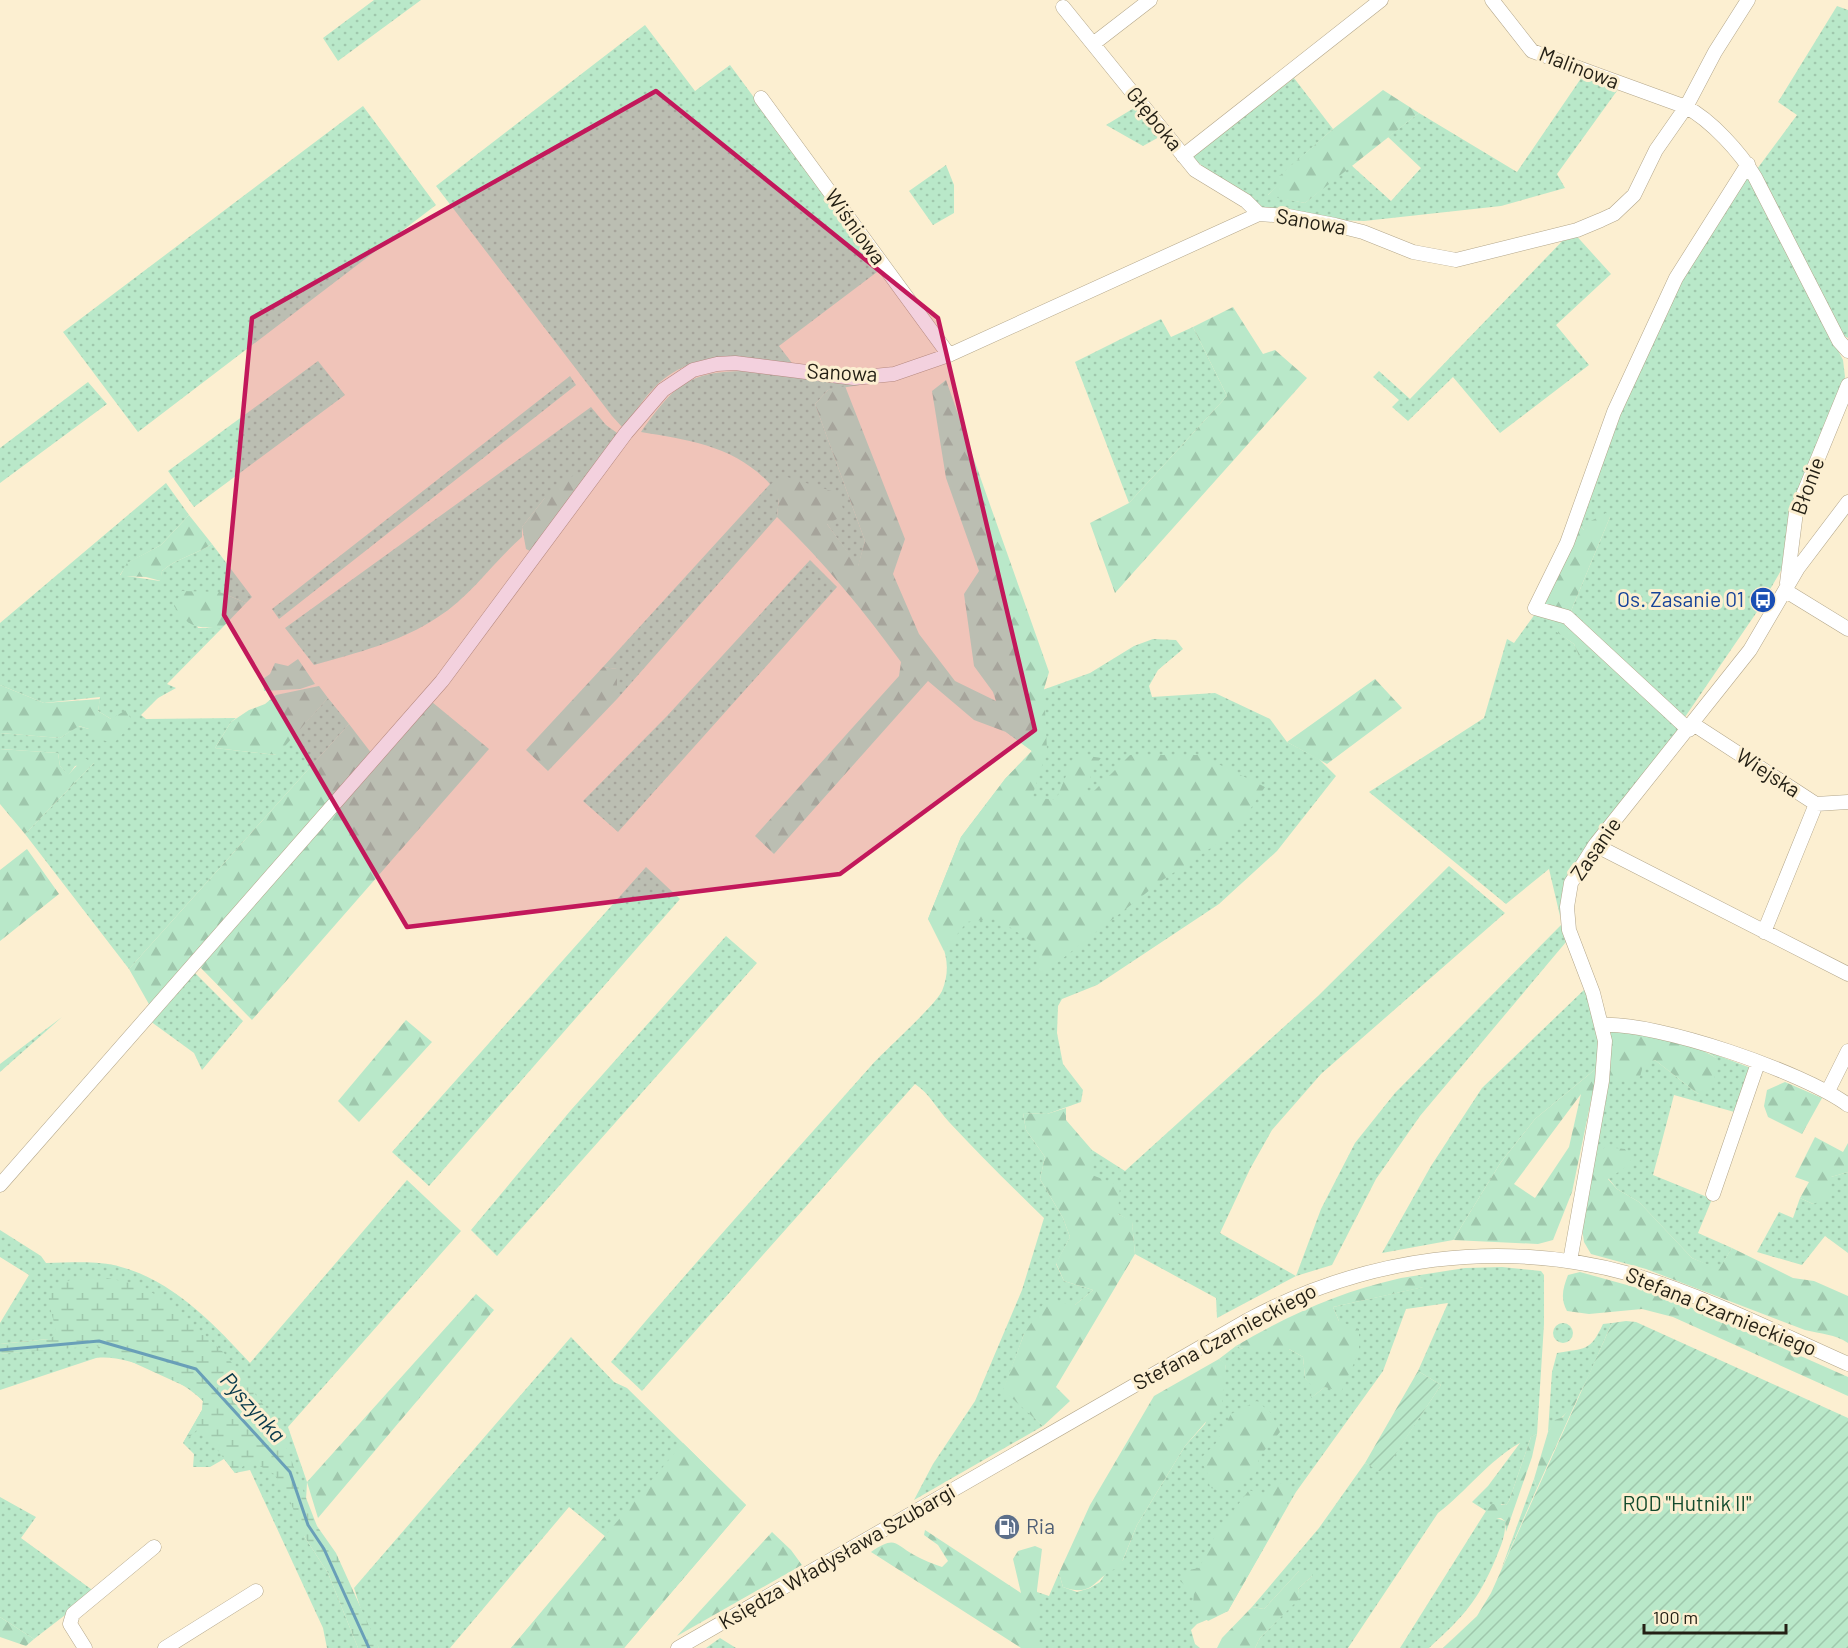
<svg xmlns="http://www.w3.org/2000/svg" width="1848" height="1648" font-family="Barlow,sans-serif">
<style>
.grass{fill:url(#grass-dots)}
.forest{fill:url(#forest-firs);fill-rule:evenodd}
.wetland{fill:url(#wetland-marsh)}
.garden{fill:url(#garden-furrows)}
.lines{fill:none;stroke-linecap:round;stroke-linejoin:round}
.stream{stroke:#699fb8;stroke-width:3}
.minor-casing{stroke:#b3a68a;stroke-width:15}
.minor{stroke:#fff;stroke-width:14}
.marked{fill:#c2185b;fill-opacity:0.2;stroke:#c2185b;stroke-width:4.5;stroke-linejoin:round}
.labels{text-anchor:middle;stroke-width:6;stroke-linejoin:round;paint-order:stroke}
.street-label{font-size:21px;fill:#242015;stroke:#fcefd1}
.transit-label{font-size:21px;fill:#164399;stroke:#fcefd1;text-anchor:end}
.park-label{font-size:21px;fill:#134b2d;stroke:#fcefd1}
.service-label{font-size:21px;fill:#4e5e75;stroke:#fcefd1;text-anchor:start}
.water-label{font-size:22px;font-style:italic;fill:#07384a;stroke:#fcefd1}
</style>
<defs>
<pattern id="grass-dots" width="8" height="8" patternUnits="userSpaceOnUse" patternTransform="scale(1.5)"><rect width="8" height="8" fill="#b9e8c9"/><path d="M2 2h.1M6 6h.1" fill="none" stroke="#9fc7ac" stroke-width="1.8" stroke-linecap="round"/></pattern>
<pattern id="forest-firs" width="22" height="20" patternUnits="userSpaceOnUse" patternTransform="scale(1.5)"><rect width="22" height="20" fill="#b9e8c9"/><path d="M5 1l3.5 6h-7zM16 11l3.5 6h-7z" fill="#9fc7ac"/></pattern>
<pattern id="wetland-marsh" width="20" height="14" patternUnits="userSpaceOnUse" patternTransform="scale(1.5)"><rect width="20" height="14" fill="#b9e8c9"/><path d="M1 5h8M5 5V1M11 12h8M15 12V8" fill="none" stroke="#9fc7ac"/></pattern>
<pattern id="garden-furrows" width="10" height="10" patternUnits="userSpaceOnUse" patternTransform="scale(1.5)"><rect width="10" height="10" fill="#b9e8c9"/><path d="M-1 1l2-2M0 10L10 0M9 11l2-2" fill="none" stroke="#9fc7ac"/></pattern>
</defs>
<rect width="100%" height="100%" fill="#fcefd1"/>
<path class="grass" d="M374,0h47l-83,61 -15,-23z
M1837,6l11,4v328l-7,-4 -84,-165 40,-54 -19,-13z
M645,25l50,66 35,-26 151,204 -102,77 13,17c-49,-5 -98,-15 -137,24 -12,12 -21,27 -32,41l-11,-12 -176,-230z
M1584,74l35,14 -62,86 8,14 -64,18 -137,15 -29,-1 -79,-12 -65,-51 103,-79 39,51 -54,48 4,4 -15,14 37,8 46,-38 40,36 30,-33 -33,-31 31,-24 98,59z
M1139,105l22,31 -18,10 -37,-21z
M363,106l73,99 -298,227 -75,-100z
M946,165l8,20v28l-21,12 -24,-34z
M1747,173l96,187 2,17 -48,117 -10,31 -4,42 -18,31 -3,-1 -2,5 3,1 -78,114 -114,-106 39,-94 -25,14 -7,-7 39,-113 63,-134z
M1572,231l39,43 -55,51 33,40 -89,68 -47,-56 -45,44 -16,-14 7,-7 -26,-23 6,-6 31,28z
M1161,319l10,18 22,-10 34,69 -98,107 -54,-141z
M318,361l27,34 -151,112 -26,-36z
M741,371l119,14 -32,5 -13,14 50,137 -7,26 -31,-43 -48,-26 -2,19 -160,182v-30l-14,-2 167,-183c-35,-38 -81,-44 -129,-52 31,-43 44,-60 100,-61z
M570,376l6,9 -297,234 -7,-10z
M88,382l19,22 -107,79v-35z
M591,407l15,18 14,10 -32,43 -44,21 -22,28v10c-29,25 -51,59 -84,80 -37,25 -82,36 -124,48l-29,-37z
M166,483l23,32 -28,30 -33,18 -8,12 40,6 2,-10c15,-13 33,-16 50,-27l40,53 -6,6 -26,-11h-38l16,36h24l-55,56 9,4 -18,10 -17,17 5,4 90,-1 -5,4 -16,26 61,7 52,-57 21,26 -220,245 -104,-135 69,-71 -19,3 -7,10 -8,-10 -2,-13 -58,-4v-16l60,5 18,-12 11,3 22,-10 -13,-8 2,-14 -56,6 -44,-18v-62z
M810,560l27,27 -219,245 -35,-31 84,-85z
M1535,614l27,5 -6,12 18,13 5,11 12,-12 87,81c2,30 -95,118 -112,156 -5,11 -5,24 -6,36l-11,-47 -43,35 -137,-112 115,-74 23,-79 7,4z
M1153,639l23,1 7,9 -25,21 -9,16 3,11 63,-4 55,26 17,23 32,17 17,17 -59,75 -58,53 -122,81 -35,14 -4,7 -1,27 6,31 20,26 -2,12 -34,12 -24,-1 3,17 19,27 -5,22 23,39 7,19 -14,27 8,17 29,9 -18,15 -51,29 -20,55 39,37 -129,74 19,-36 42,-63 47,-111 22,-72c-33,-32 -64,-63 -95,-96 -12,-13 -19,-28 -34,-38l-273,307 -31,-29c84,-100 172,-197 259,-295 14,-16 65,-61 72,-76 11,-27 2,-48 -14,-72l33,-82 44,-58 27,-28 -26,-19 28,-39 56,-20 44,-27z
M1449,866l56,47 -184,161 -49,56 -22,39 -30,64 76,43 25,-67 34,-66 40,-50 167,-169 4,18 -146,174 -44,63 -44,86 -36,11 -79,42 -1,-20 -81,-44 -3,-32 -14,-8 -26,-39v-25l33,21 193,-175z
M646,867l34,32 -251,287 -37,-34z
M726,936l31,27 -260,293 -26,-26 100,-120z
M193,971l50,50 -41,49 -8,-17 -44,-32z
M1586,988l13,53 -1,26 -63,52 -34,43 -48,78 -71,13 49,-87 51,-78z
M62,1017l-62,55v-8z
M1706,1051l45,17 -13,45 -64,-18 -21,80 59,24 -14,34 34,15 -13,22 -27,-12 -53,-56 -22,-13 -24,-30 15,-84 47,-15 43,34 18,-36z
M1848,1172v81l-23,-17 -23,29 -45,-13 22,-40 14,6 7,-20 13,6 18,-27z
M407,1180l54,51 -173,196 19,55 -3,54 24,37 30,75h-31l-4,-20 -73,-158 -15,3 -11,-14 -14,8h-17l1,-13 -11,-11 19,-33 1,-9c-22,-22 -75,-47 -107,-43l-96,32v-36l51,-5 -3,-10 -48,5v-21l29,-48 -29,-18v-27l41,26 5,7c25,0 51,-3 75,4 52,14 93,57 129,96z
M1502,1267l39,4 3,4v49l-7,110 -6,3 -22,64 -3,4 -5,-1 -5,14 9,3c1,14 -4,25 -9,37 -18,43 -33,59 -67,90h-29l86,-137 -14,-9 16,-16 32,-43c-31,17 -54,49 -82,70l-90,135h-93l5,-10 39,-40 -1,-9 14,-13 -13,-5 -35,38 -12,-2 67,-79 46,-65 18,9 58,-87 -23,-14 30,-68 -42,6 -23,62 -87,121 -68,119 -31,13 -6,6 4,14 5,4h-163v-56l12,4 10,-23 4,14 14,5 13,-4 10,-6 8,-12 15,-10 14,-35 48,-79 20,-22 18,-45 3,-14 -7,-6 17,-13 7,3h46l14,8 2,21 8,7 -1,12 13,-10 14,-66 -6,-14 90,-20 -3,-9h-19l64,-10z
M1612,1323c-13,27 -23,57 -39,82 -8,12 -18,15 -25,27l4,-60 5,-19c28,-5 33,-1 46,-29z
M1553 1333a10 10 0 1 1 20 0a10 10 0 1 1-20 0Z
M571,1337l43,45 13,6 119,117 -122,143h-113l95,-111 -37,-30 -119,141h-71l-13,-23 -12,-37z
M1534,1479l3,9 -36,82z
M0,1497l36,20 -15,21 74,54 -61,47 -34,-22z
M720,1638l16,10h-30z"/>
<path class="forest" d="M1383,90l36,23 -114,90 -38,-7 15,-15 -4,-4 55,-48z
M1233,307l30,47 12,-4 32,28 -192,215 -25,-70 39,-20 98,-107 -34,-69z
M946,380l103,292 -5,17 3,61 -15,47 24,3 19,-46 26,4 -8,10 -10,34 47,-47h70l65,32 -30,45 -71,47 -125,98 -1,-31 -42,-28 -29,4 -23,29 -16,-32 33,-82 44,-58 27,-28 -26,-19 -32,-12 -46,-39 -154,173 -19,-18 144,-160 2,-14c-37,-51 -78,-101 -124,-145l2,-19 -8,-14 13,-8 54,17 7,22 -18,9 31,42 7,-25 -50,-137 13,-14 17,-4 60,153 -12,35 26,60 36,47 41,20 -3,-9 -19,-26 -10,-72 15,-23 -33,-93 -14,-87z
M574,475l14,3 -54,75 -8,-4 -4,-22 22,-28z
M1606,513l4,4 -39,94 27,25 -19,20 -5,-12 -19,-13 7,-12 -21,-13 37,-82 6,6 3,-7z
M189,515l23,29c-17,11 -35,14 -50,27l-1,10 -15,-4 -26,-1 7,-13 34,-18z
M182,591l38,1 26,11 -24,25c-25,0 -34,0 -48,-22z
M298,659l17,25 -15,5 -36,2 -1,-12 7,-5 5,-11 13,3z
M603,667l14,2v30l-69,72 -22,-21z
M1375,679l27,29 -75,56 -40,-22z
M0,685l44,18 56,-4 -2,12 13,8 15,-9 7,13 -19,20 -20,-5 -5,-9 -10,-3 -19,12 -60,-5z
M319,686l9,12 -51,57 -62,-7 16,-26 18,-12 16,-6 11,-9z
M432,702l57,47 -237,271 -54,-55z
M349,724l23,30 -222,252 -21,-37z
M0,749l58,4 2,13 8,9 16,-17 10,5 -69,71 -25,-30z
M27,849l32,45 -59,47v-71z
M406,1020l26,22 -73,80 -21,-21z
M1611,1029c34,4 76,10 105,29l-2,27 -16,9 -43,-34 -12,6 -4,14h-27l-4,-5z
M1598,1067l-26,125 -19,48 -15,4 -85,-4 48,-78 34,-43zM1581,1094l-12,53 -34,51 -21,-14z
M1785,1082l37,16 -20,36 -34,-17 -4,-11 3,-16z
M1066,1108v12l26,30v25l28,11 -2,28 14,7 3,33 -79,133 14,14 -27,25 -40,-36 21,-56 22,-34 29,5 18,-15 -29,-9 -8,-18 14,-26 -7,-19 -23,-39 5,-22 -19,-27 -3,-17 24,1z
M1815,1137l28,15 5,-9v29l-17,5 -2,21 -16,6 -13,-6 9,-16 -14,-5z
M1605,1147l20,2 7,14 -24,16 9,10 22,13 53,56 27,11 13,-21 61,30 21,3 34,15v47c-13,-9 -27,-9 -43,-13l-159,-61 -55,-15 -7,-12 -3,-20 12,-63z
M1580,1272l83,23 185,82v19l-175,-79 -31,-8 -53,5 -22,-3c-7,-13 -4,-23 1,-36z
M1401,1278h19l4,9 -91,20 6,14 20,8v23l-18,40 -16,-5 -14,11 1,-12 -7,-8 -2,-21 -14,-8h-46l-7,-3c55,-32 103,-54 165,-68z
M476,1294l18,16 -176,208 -11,-36z
M1219,1359l7,5 -4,39 -37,43 -48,79 -17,42c-25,7 -24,32 -57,20l-4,-14 31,-68 64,-109z
M1580,1393l-43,95 -3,-9 14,-47 7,-12 8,-3z
M1257,1401l14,12 9,19 -21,25 -3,16 -23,18 -23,-3 -3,-16 -7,-13 16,-16 15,-29z
M1537,1434l-5,23 -26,75 -1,-11 -4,-3 -11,1 -4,-8 6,-7 14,1 3,-4 22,-64z
M683,1443l63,62 -122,143h-113z
M1286,1481l5,10 -5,17 -58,103 -20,10 -15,-16 1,-12 -14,-12 9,-11 10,-2 17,-34 33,-44 15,5 3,-5z
M925,1530l96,63 -8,-34 5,-8 17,-5 7,3 -5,41v58h-16l-150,-96c25,-17 23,-8 43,3 9,5 19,9 28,12l6,-6 -10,-16 -14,-10z
M772,1532l19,18 11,15 -125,71z
M1312,1570v6l-14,13 2,9 -40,40 -5,10h-38l5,-10 30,-31 12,2 35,-38z
M0,1617l34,22 -8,7 -26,-9z"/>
<path class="wetland" d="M107,1278l29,6 35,19 54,51 46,61 12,24 34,87 19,27 43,95h-21l-30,-75 -24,-37 -14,-35 -16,-27 -16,-9 -11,-2 -12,10 -35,-46 -17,16 19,-33 1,-9 -12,-12 -94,-43 -97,8v-10l49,-5 7,-4c-1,-17 -9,-28 -7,-45l21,-10z"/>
<path class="garden" d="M1626,1321l10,1 212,96v230h-405l34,-32 14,-23 121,-270z
M1418,1371l23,14 -58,88 -18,-10z"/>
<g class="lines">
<path class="stream" d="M0,1350l99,-9 97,28 94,103 18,53 16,24 45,99"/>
<g class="minor-casing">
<path id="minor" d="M1492,0l40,51 154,56c25,13 55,46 69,70l84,164 9,10
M1063,7l132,163 51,31 13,13
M1093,44l57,-44
M761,98l188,257
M1183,156l198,-156
M1787,583l9,-71 52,-127
M1786,591l62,38
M1693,724l123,80 32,-2
M1689,730l-122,-113 -32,-9 32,-65 47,-131 62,-134 72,-114
M1595,845l253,129
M1764,932l52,-128
M1602,1025c56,-3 201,47 246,80
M1828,1091l20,-40
M0,1185l442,-504 184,-248 37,-43 30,-20 24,-6 18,-1 119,15 40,-4 55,-19 310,-141 29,2 47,9 28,7 50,20 43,8 121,-30 24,-10 13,-6 20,-19 22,-45 30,-43 29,-55 33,-52
M1713,1194l45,-131
M1570,1261l32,-180 3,-40 -12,-48 -24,-63 -2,-23 4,-24 24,-38 155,-195 48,-82 50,-66
M85,1648l-15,-24 3,-10 81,-67
M165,1648l91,-57
M678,1648l570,-328c118,-63 251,-82 382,-46 73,21 148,59 218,90"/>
</g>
<use href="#minor" class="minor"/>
</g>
<path class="marked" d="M656,91l282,227 97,412 -195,144 -433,53 -183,-312 28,-297z"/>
<defs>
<g id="bus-disc" transform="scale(1.35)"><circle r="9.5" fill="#1a4fb4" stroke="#fcefd1"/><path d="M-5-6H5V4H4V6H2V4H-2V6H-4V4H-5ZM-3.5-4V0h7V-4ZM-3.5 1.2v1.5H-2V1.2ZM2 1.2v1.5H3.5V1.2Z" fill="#fff"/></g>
<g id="fuel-disc" transform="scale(1.35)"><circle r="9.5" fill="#5c6f8a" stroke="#fcefd1"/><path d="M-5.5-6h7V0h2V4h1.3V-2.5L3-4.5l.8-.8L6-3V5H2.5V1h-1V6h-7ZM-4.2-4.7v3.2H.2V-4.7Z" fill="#fff"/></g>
</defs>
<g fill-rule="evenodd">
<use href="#bus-disc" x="1763" y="600"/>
<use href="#fuel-disc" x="1007" y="1527"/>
</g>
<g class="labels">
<g class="street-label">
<text transform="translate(1579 68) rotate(21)" y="7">Malinowa</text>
<text transform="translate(1154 119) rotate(51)" y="7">Głęboka</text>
<text transform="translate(1311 222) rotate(10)" y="7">Sanowa</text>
<text transform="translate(855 227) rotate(54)" y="7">Wiśniowa</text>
<text transform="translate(842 373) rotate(3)" y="7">Sanowa</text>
<text transform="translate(1808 486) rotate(-70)" y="7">Błonie</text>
<text transform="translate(1768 773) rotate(33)" y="7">Wiejska</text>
<text transform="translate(1596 849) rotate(-55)" y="7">Zasanie</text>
<text transform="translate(1721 1312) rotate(22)" y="7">Stefana Czarnieckiego</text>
<text transform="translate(1225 1337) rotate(-28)" y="7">Stefana Czarnieckiego</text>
<text transform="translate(837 1557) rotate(-30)" y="7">Księdza Władysława Szubargi</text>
</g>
<g class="transit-label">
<text x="1744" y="607">Os. Zasanie 01</text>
</g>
<g class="park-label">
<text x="1687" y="1511">ROD "Hutnik II"</text>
</g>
<g class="service-label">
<text x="1026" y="1534">Ria</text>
</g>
<g class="water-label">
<text transform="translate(253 1407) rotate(48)" y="8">Pyszynka</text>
</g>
</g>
<path d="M1644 1624v9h142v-9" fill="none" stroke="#242015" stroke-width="3"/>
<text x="1653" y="1624" font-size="18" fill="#242015" stroke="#fcefd1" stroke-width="4.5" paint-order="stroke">100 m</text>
</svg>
